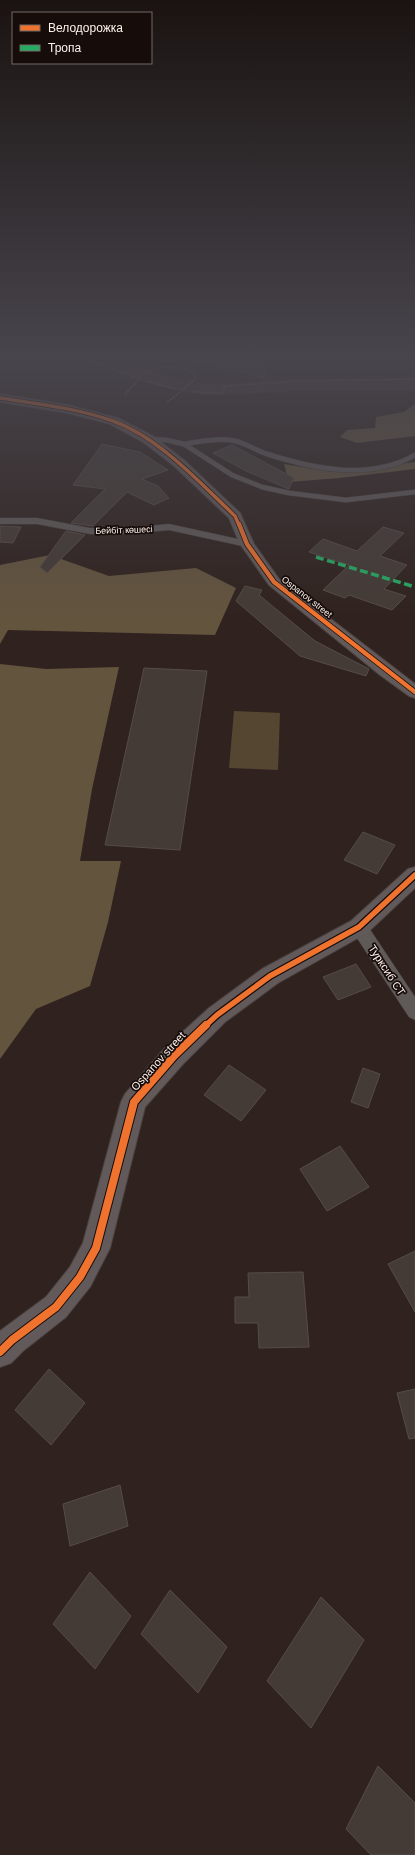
<svg xmlns="http://www.w3.org/2000/svg" width="415" height="1855" font-family="Helvetica,sans-serif">
  <rect width="100%" height="100%" fill="#30231f"/>
  <path fill="#544631" d="M234,711l46,2 -2,57 -49,-2z"/>
  <path fill="#63543e" d="M415,404v32l-58,7 -17,-6 7,-7 28,-2 1,-11 28,-5z
    M415,462v7l-75,9 -51,4 -5,-18 49,8z
    M50,555l59,21 87,-8 40,20 -21,47 -207,-5 -8,14v-79z
    M0,664l46,5 73,-2 -27,122 -12,72h41l-13,61 -18,64 -54,23 -36,50z"/>
  <g fill="none" stroke-linecap="round" stroke-linejoin="round">
    <path fill="#49303a" fill-rule="evenodd" d="M77,354h29l59,22 39,7h30l59,-4 122,-1v12l-122,1 -59,4h-30l-51,-10 -74,-27z"/>
  </g>
  <path fill="#443b36" stroke="#564c47" d="M197,354h61l7,10v14l-69,-17z
    M102,444l38,8 28,18 -26,9 16,7 11,12 -15,7 -27,-13 -34,34 -22,-3 34,-34 -32,-4z
    M232,445l62,33 -5,11 -43,-18 -33,-18z
    M0,526l21,1 -8,16 -13,-1z
    M383,527l21,6 -24,23 27,9 -23,24 22,7 -14,14 -43,-15 -4,3 -22,-8 26,-25 -40,-13 14,-13 34,12z
    M66,531l19,4 -38,38 -7,-6z
    M245,586l17,4 -3,5 56,46 54,28 -3,7 -66,-20 -64,-55z
    M144,668l63,3 -27,179 -75,-5z
    M363,832l32,13 -18,29 -33,-14z
    M356,964l15,23 -33,13 -15,-23z
    M229,1065l37,25 -25,31 -37,-26z
    M363,1068l17,6 -12,34 -17,-6z
    M340,1146l29,41 -42,24 -27,-42z
    M415,1251v61l-27,-48z
    M303,1272l6,75 -50,1 -1,-25h-23v-26h14l-1,-24z
    M49,1369l36,34 -34,42 -36,-35z
    M415,1389v49l-6,1 -12,-46z
    M120,1485l8,41 -58,20 -7,-42z
    M90,1572l41,44 -36,53 -42,-45z
    M170,1590l57,57 -29,46 -57,-59z
    M321,1597l43,43 -53,88 -44,-47z
    M378,1766l37,37v52h-44l-25,-26z"/>
  <g fill="none" stroke-linecap="round" stroke-linejoin="round">
    <g stroke="#4b413e" stroke-width="5.5">
      <path id="lane" d="M148,439l18,1 18,4 48,31 30,12 27,6 57,7 69,-8
        M184,444c15,-2 31,-6 46,-4 13,1 24,10 37,14 47,15 103,27 148,1"/>
    </g>
    <g stroke="#4b413e" stroke-width="1">
      <path id="street" d="M0,518h37l53,10h38l41,-4 78,17 6,3 -6,3 -78,-17 -41,4h-38l-53,-10h-37z
        M359,920l6,2 50,75v23l-6,-3 -56,-85 -2,-5 2,-5z"/>
    </g>
    <g stroke="#4b413e" stroke-width="2">
      <path id="secondary" d="M0,394l68,11 50,13 35,18 31,24 56,53 14,31 25,35 136,105v14l-6,-2 -29,-21 -111,-90 -29,-41 -11,-26 -55,-52 -31,-24 -33,-18 -43,-11 -67,-11z
        M415,867v21l-48,45 -89,50 -53,39 -42,42 -38,43 -35,141 -20,39 -24,30 -43,34 -12,12 -11,4v-36l46,-34 24,-30 13,-24 38,-141 4,-8 40,-46 44,-40 53,-39 89,-48 57,-52z"/>
    </g>
    <path stroke="#696362" stroke-width="1.5" stroke-dasharray="2.5 1" stroke-linecap="butt" d="M72,354l62,23
      M149,370c16,-4 31,-4 46,3v6
      M147,381l29,8
      M193,392l30,1 2,-7 77,-5 113,-2
      M125,395l4,-5
      M167,402l6,-4"/>
    <use href="#lane" stroke="#5f5958" stroke-width="4.5"/>
    <use href="#street" fill="#5f5958" fill-rule="evenodd"/>
    <use href="#secondary" fill="#625a5a" fill-rule="evenodd"/>
    <path stroke="#696362" stroke-width="1.5" stroke-dasharray="2.5 1" stroke-linecap="butt" d="M129,390l12,-14 8,-6
      M173,398l22,-19"/>
    <path stroke="#26ab63" stroke-width="3.5" stroke-dasharray="8 3.5" stroke-linecap="butt" d="M316,557l99,30"/>
    <g stroke="#160c09" stroke-width="5">
      <path id="cycleway-far3" d="M0,398c38,6 77,10 113,23 47,17 87,62 122,95l4,9"/>
    </g>
    <g stroke="#160c09" stroke-width="6">
      <path id="cycleway-far2" d="M239,524l8,20 27,38 141,110"/>
    </g>
    <g stroke="#160c09" stroke-width="8">
      <path id="cycleway-far1" d="M205,1026l12,-11 53,-39 89,-49 56,-52"/>
    </g>
    <g stroke="#160c09" stroke-width="10">
      <path id="cycleway" d="M0,1352l12,-12 44,-33 24,-30 16,-29 38,-146 40,-46 32,-31"/>
    </g>
    <use href="#cycleway-far3" stroke="#ef722f" stroke-width="3.5"/>
    <use href="#cycleway-far2" stroke="#ef722f" stroke-width="4.5"/>
    <use href="#cycleway-far1" stroke="#ef722f" stroke-width="5.5"/>
    <use href="#cycleway" stroke="#ef722f" stroke-width="8"/>
  </g>
  <linearGradient id="sky" x2="0" y2="1"><stop stop-color="#1a1311"/><stop offset="0.58" stop-color="#48454d"/><stop offset="1" stop-color="#48454d" stop-opacity="0"/></linearGradient>
  <rect width="415" height="614" fill="url(#sky)"/>
  <g text-anchor="middle" dominant-baseline="central" stroke-width="3.5" stroke-linejoin="round" paint-order="stroke">
    <g font-size="9" fill="#fef1ed" stroke="#160c09">
      <text transform="translate(124 530) rotate(-2)">Бейбіт көшесі</text>
      <text transform="translate(307 597) rotate(38)">Ospanov street</text>
    </g>
    <g font-size="11" fill="#fef1ed" stroke="#160c09">
      <text transform="translate(387 970) rotate(57)">Турксиб СТ</text>
      <text transform="translate(158 1061) rotate(-48)">Ospanov street</text>
    </g>
  </g>
  <rect x="12" y="12" width="140" height="52" fill="#160c09" stroke="#736864"/>
  <rect x="20" y="25" width="20" height="6" fill="#ef722f" stroke="#736864"/>
  <text x="48" y="32" font-size="12" fill="#fef1ed">Велодорожка</text>
  <rect x="20" y="45" width="20" height="6" fill="#26ab63" stroke="#736864"/>
  <text x="48" y="52" font-size="12" fill="#fef1ed">Тропа</text>
</svg>
